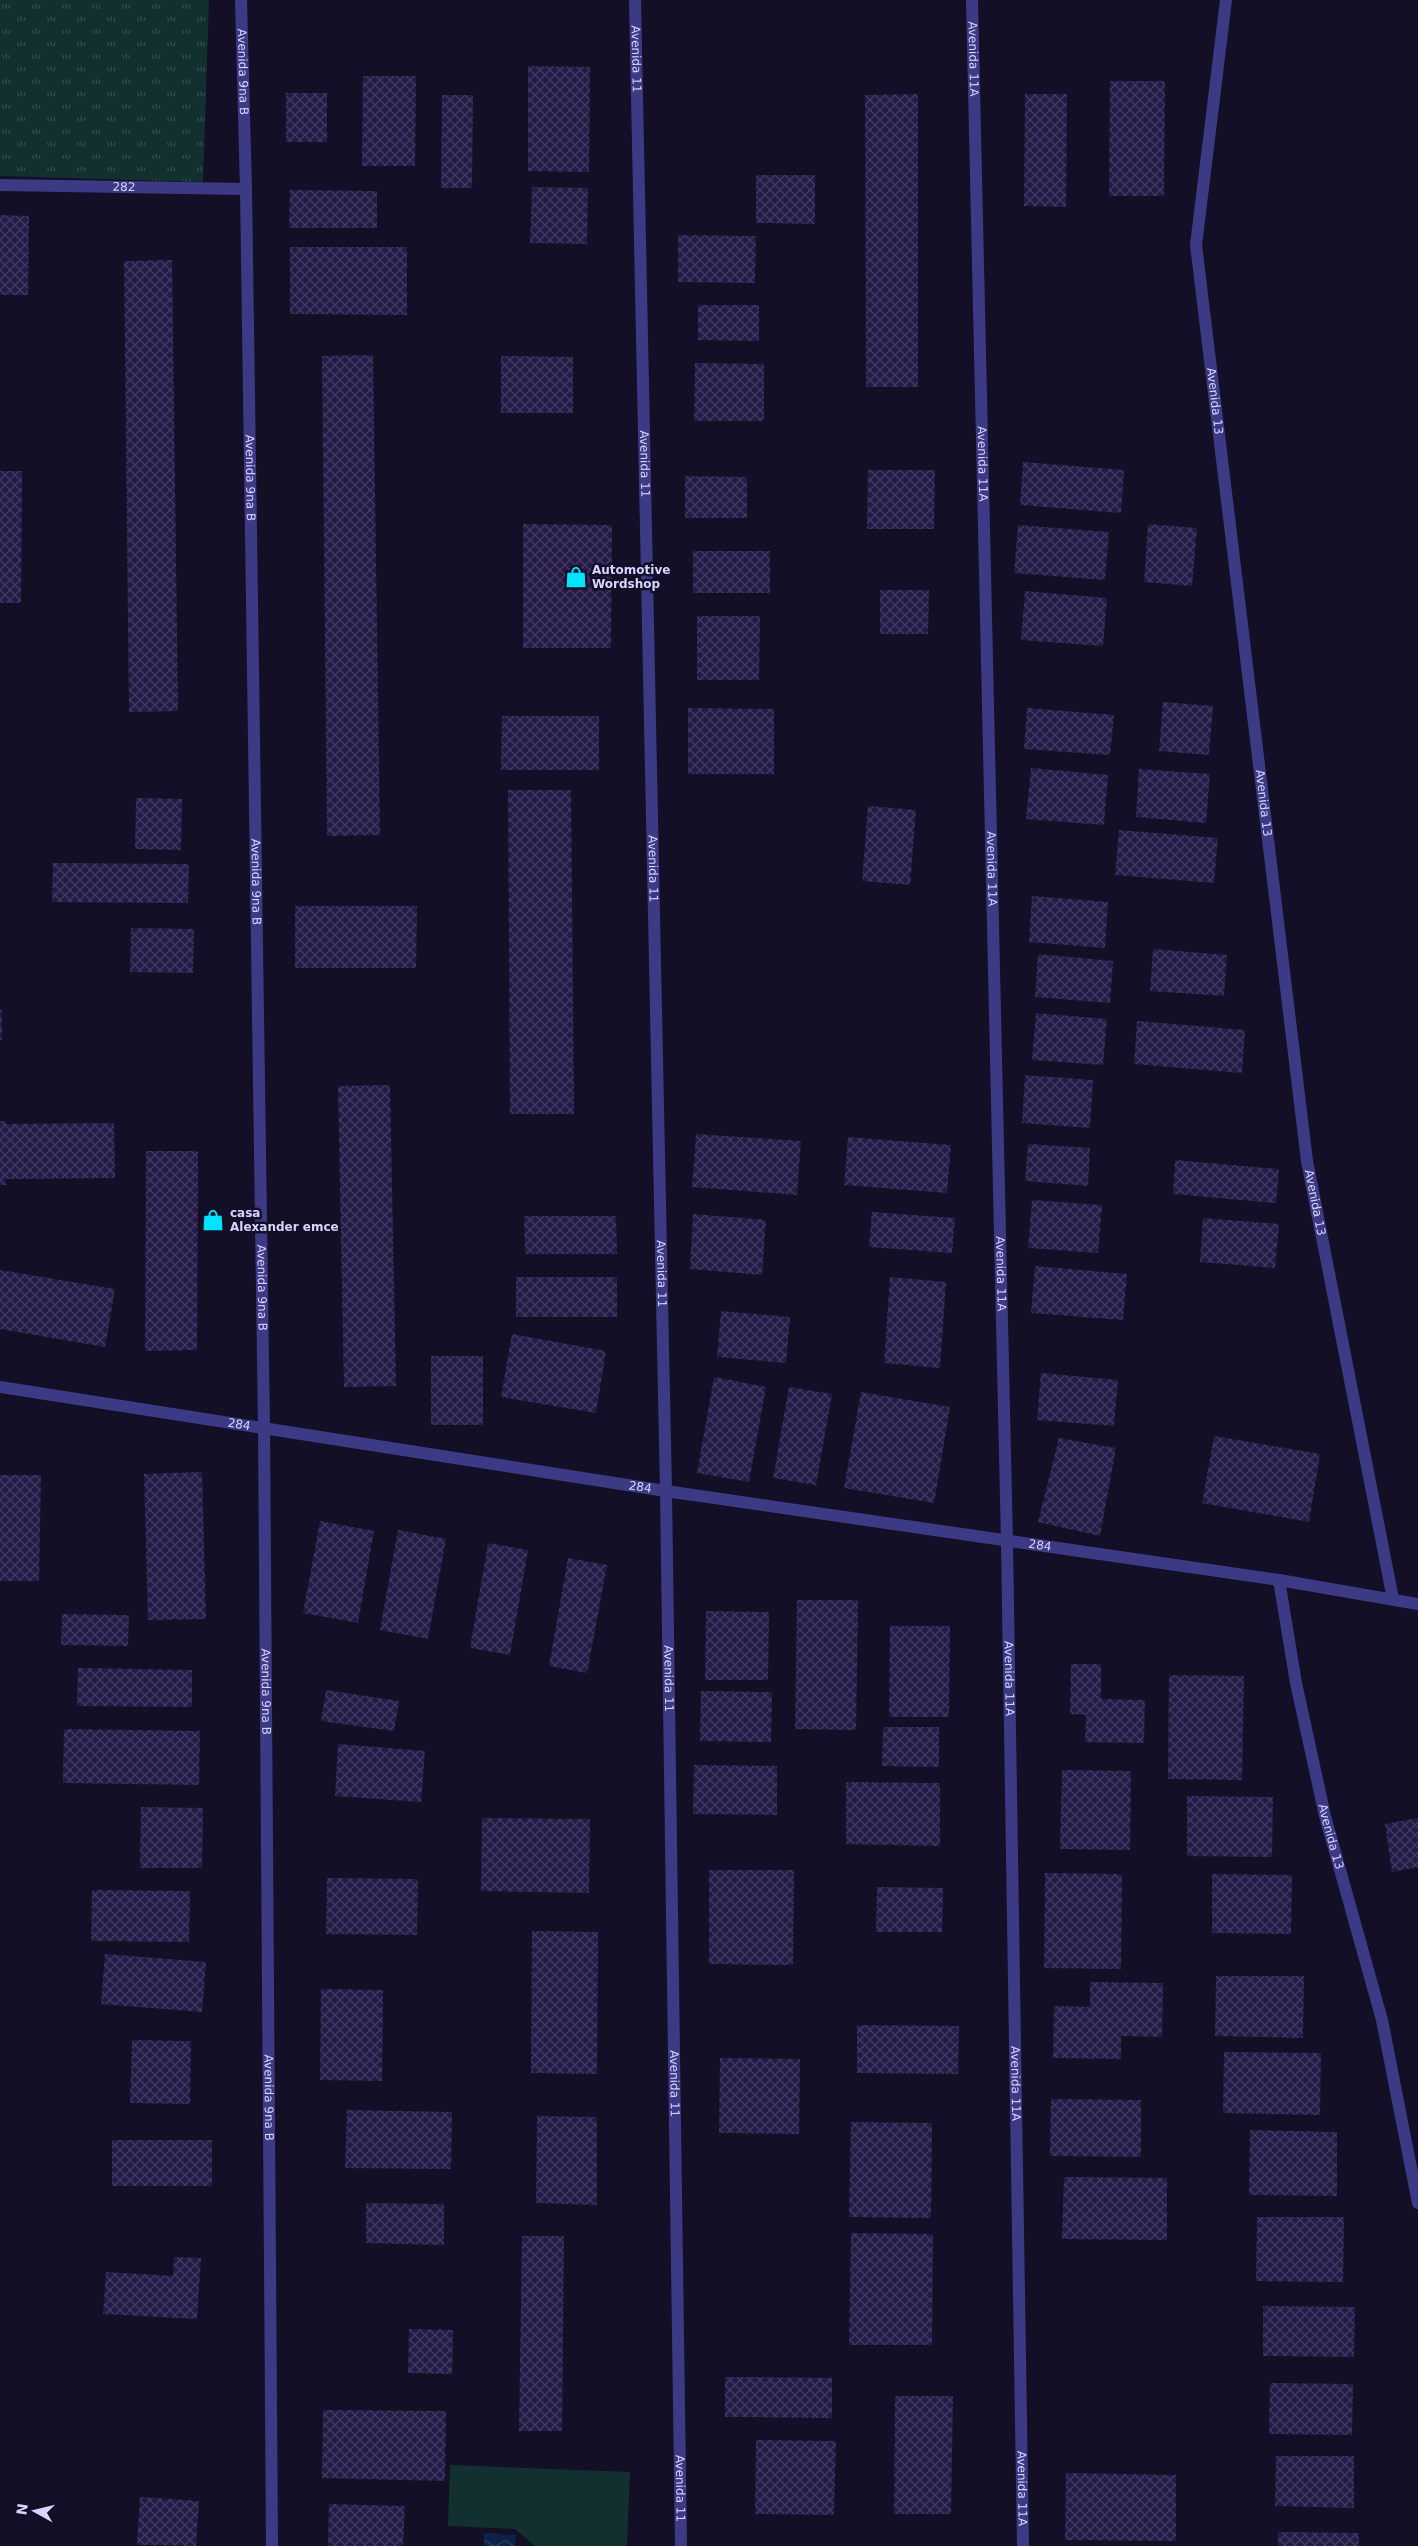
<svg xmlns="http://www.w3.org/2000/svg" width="1418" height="2546" font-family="'DejaVu Sans',sans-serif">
  <defs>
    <pattern id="park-tufts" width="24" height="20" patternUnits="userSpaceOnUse" patternTransform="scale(1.25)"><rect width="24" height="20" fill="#12302f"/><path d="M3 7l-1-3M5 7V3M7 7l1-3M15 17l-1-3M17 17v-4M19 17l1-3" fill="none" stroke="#344d4e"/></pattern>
    <pattern id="water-waves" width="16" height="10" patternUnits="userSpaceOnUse" patternTransform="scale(1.25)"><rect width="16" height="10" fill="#0c2248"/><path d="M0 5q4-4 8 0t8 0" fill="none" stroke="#2f4163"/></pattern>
    <pattern id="building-cross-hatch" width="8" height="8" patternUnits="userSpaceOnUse" patternTransform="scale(1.25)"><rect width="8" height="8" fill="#241b47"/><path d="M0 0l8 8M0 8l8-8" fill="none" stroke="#433b63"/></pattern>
  </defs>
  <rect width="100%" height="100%" fill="#130f26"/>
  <path fill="#12302f" d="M450,2465l180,7 -3,74h-92l-20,-17 -67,-3z"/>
  <path fill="url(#park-tufts)" d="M0,0h209l-6,182 -203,-6z"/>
  <path fill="url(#water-waves)" d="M484,2533l32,2 -1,11h-31z"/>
  <path fill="url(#building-cross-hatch)" d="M528,66l62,1 -1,105 -61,-1z
    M363,76h53l-1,90h-53z
    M1110,81h55l-1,115h-55z
    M286,93h41v49h-41z
    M918,94v293h-52l-1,-292z
    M1025,94h42l-1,113 -42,-1z
    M442,95h31l-1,93h-31z
    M756,175h59v49l-59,-1z
    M532,187l56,1 -1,56 -57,-1z
    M290,190l87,1v37h-88z
    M0,215l29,1 -1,79h-28z
    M678,235l78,1 -1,47 -77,-1z
    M290,247h117v68l-117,-1z
    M172,260l6,451 -49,1 -5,-451z
    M698,305h61v36l-61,-1z
    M373,355l7,480 -53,1 -5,-480z
    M501,356l72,1v56h-72z
    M695,363l69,1v57h-70z
    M1023,462l101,8 -3,43 -101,-8z
    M868,470h67l-1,59h-67z
    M0,471h22l-1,132h-21z
    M685,476l62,1v41h-62z
    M523,524l89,1 -1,123h-88z
    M1148,524l49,4 -5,58 -48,-4z
    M1018,525l91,7 -4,48 -91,-7z
    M693,551h77v42h-77z
    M880,590h49l-1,44h-48z
    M1025,591l82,7 -4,48 -82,-6z
    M697,616h63l-1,64h-62z
    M1163,702l50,4 -4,49 -50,-4z
    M688,708l86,1v65h-86z
    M1027,708l87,7 -4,40 -86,-6z
    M502,716h97v54h-98z
    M1031,768l77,7 -4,50 -78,-6z
    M1139,769l71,5 -4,49 -70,-6z
    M508,790h63l3,324h-64z
    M136,798l46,1 -1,51 -46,-1z
    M868,806l48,4 -6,75 -48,-4z
    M1119,830l99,8 -4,45 -99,-8z
    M53,863l136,1 -1,39 -136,-1z
    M1032,896l76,6 -3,46 -76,-6z
    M295,906h122l-1,62h-121z
    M131,928l63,1 -1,44 -63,-1z
    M1153,949l74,6 -3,41 -74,-5z
    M1038,954l75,7 -3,42 -75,-6z
    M0,1010h2v30h-2z
    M1036,1013l71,6 -4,46 -71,-5z
    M1137,1021l108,9 -3,43 -108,-9z
    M1025,1075l68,5 -3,48 -68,-5z
    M390,1085l6,301 -52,1 -6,-301z
    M0,1121h6v3l108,-1 1,55 -109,1v6h-6z
    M696,1134l105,7 -4,54 -105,-8z
    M848,1137l103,8 -4,48 -103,-8z
    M1028,1144l62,4 -2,38 -63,-5z
    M146,1151h52l-1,199 -52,1z
    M1175,1160l104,9 -3,34 -103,-9z
    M1032,1200l70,5 -4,48 -70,-5z
    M872,1212l83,6 -3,35 -83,-6z
    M693,1214l73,6 -4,55 -72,-6z
    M524,1216h92l1,38h-92z
    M1203,1218l76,6 -4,44 -75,-6z
    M1035,1266l92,8 -4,46 -92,-7z
    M0,1270l115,19 -10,58 -105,-18z
    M516,1277h101v40h-101z
    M890,1277l56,5 -6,86 -56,-5z
    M721,1311l69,6 -4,46 -69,-6z
    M512,1334l94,17 -10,62 -95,-16z
    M431,1356h52v69h-52z
    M1041,1373l77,7 -4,46 -77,-6z
    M714,1377l52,10 -17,95 -52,-9z
    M789,1387l43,7 -16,91 -43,-7z
    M861,1392l89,15 -16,96 -90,-15z
    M1214,1436l106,18 -11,68 -107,-19z
    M1059,1438l57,10 -16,88 -62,-14z
    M202,1472l4,147 -58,1 -4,-146z
    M0,1475h41l-2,106h-39z
    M320,1521l54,10 -16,92 -55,-10z
    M398,1530l48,9 -18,100 -48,-9z
    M488,1543l40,7 -18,105 -40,-7z
    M568,1558l39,7 -20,108 -38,-7z
    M797,1600h61l-2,130 -61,-1z
    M706,1611l63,1 -1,68h-63z
    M62,1614l67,1 -1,31 -67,-1z
    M890,1626h60l-1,91h-60z
    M1071,1664h30v35l44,1 -1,43 -59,-1 1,-27 -16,-1z
    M78,1668l114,2v37l-115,-1z
    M1169,1675l75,1 -2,104 -74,-1z
    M326,1690l73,11 -5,30 -73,-10z
    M701,1691l71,1 -1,50 -71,-1z
    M883,1727h56v40l-57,-1z
    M64,1729l136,2 -1,54 -136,-2z
    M338,1744l87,7 -4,51 -86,-6z
    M694,1765l83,1v49l-84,-1z
    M1062,1770l69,1 -1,79 -70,-1z
    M846,1782l94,1v63l-94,-2z
    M1187,1796l86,1 -1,60 -85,-1z
    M141,1807l62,1 -1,60h-62z
    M482,1818l108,1 -1,74 -108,-2z
    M1418,1818v49l-26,5 -7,-48z
    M709,1870h85l-1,95 -84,-1z
    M1045,1873l77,1 -1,95 -77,-1z
    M1212,1874l80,1 -1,59 -79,-1z
    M327,1878l91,1 -1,56 -91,-1z
    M877,1887l66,1 -1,44h-66z
    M92,1890l98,1 -1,51 -98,-1z
    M532,1931l66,1 -1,142 -66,-1z
    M105,1954l101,8 -4,50 -101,-8z
    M1216,1976h88l-1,62 -88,-2z
    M1090,1982l73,1 -1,54 -41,-1v23l-68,-1 1,-52 36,1z
    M321,1989l62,1 -1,91 -62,-1z
    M857,2025l102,1 -1,48 -101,-1z
    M132,2040l59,1 -1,63 -60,-1z
    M1224,2052l97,1 -1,62 -97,-2z
    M720,2058l80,1 -1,75 -80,-1z
    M1051,2099l90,1v57l-91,-1z
    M347,2110l105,2 -1,57 -106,-1z
    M537,2116l60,1v88l-61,-2z
    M851,2122l81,1 -1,95 -82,-1z
    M1250,2130l87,2v64l-88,-1z
    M112,2140h100v46h-100z
    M1064,2177l103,1v62l-105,-1z
    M366,2203l78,1v41l-78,-2z
    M1257,2217h87l-1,65 -87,-1z
    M851,2233l82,1 -1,111h-83z
    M522,2236h42l-2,195h-43z
    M174,2257l27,1 -4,61 -94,-5 3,-42 67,4z
    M1263,2306l92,1 -1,50 -91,-1z
    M409,2329l44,1 -1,44 -44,-1z
    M725,2377l107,1v40l-107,-1z
    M1270,2383l83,1 -1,51 -83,-1z
    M895,2396h58l-2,118h-57z
    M323,2410l123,1 -1,70 -123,-3z
    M756,2440l80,1 -2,74 -79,-1z
    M1276,2456h78v52l-79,-2z
    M1066,2473l110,2v66l-111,-1z
    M140,2497l59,4 -3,45 -59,-1z
    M329,2504l76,2 -2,40h-75z
    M1278,2532l81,1v13h-81z"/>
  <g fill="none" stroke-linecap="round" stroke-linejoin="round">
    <g stroke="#3d3a85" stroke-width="12">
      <path id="s1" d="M241,0l5,189 18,1238 8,1119"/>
      <path id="s2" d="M635,0l31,1491 15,1055"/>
      <path id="s3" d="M972,0l35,1542 16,1004"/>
      <path id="s4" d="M1226,0l-30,245 111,916 86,438"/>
      <path id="s5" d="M0,185l246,4"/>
      <path id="s6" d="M0,1387l666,104 613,89 139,24"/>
      <path id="s7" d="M1279,1580l17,103 29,133 57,204 36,183"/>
    </g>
  </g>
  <defs>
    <g id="shop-bare" transform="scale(1.725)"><path d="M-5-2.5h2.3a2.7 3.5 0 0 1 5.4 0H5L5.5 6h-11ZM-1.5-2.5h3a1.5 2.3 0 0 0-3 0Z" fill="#00e5ff" stroke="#130f26" stroke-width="2.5" paint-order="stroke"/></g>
  </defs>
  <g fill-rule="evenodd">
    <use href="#shop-bare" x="576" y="577"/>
    <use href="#shop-bare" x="213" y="1220"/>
  </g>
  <g text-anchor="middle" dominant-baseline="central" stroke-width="5" stroke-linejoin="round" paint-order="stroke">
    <g font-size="12" fill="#d9d4ff" stroke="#130f26">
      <text stroke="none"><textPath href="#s2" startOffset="59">Avenida 11</textPath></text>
      <text stroke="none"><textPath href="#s3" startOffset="59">Avenida 11A</textPath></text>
      <text stroke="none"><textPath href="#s1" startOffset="72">Avenida 9na B</textPath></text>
      <text stroke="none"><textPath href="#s5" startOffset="124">282</textPath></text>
      <text stroke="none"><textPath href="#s4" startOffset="404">Avenida 13</textPath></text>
      <text stroke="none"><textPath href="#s2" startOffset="464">Avenida 11</textPath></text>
      <text stroke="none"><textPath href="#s3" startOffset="464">Avenida 11A</textPath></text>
      <text stroke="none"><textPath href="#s1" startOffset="478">Avenida 9na B</textPath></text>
      <text stroke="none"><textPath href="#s4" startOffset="809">Avenida 13</textPath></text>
      <text stroke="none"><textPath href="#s2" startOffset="869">Avenida 11</textPath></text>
      <text stroke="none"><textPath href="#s3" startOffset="869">Avenida 11A</textPath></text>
      <text stroke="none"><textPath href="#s1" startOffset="882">Avenida 9na B</textPath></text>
      <text stroke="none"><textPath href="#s4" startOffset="1212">Avenida 13</textPath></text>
      <text stroke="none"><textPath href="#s2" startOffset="1274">Avenida 11</textPath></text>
      <text stroke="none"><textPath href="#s3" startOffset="1274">Avenida 11A</textPath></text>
      <text stroke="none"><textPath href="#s1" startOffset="1288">Avenida 9na B</textPath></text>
      <text stroke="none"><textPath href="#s6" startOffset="242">284</textPath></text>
      <text stroke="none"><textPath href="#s6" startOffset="648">284</textPath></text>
      <text stroke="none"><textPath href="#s6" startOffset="1052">284</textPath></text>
      <text stroke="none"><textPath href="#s2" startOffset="1679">Avenida 11</textPath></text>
      <text stroke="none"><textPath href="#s3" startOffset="1679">Avenida 11A</textPath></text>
      <text stroke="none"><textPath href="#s1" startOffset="1692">Avenida 9na B</textPath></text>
      <text stroke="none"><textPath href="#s7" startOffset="262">Avenida 13</textPath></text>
      <text stroke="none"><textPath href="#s2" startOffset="2084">Avenida 11</textPath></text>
      <text stroke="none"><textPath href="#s3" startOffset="2084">Avenida 11A</textPath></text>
      <text stroke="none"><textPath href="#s1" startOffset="2098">Avenida 9na B</textPath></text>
      <text stroke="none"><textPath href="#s2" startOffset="2489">Avenida 11</textPath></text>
      <text stroke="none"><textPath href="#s3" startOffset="2489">Avenida 11A</textPath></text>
    </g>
    <g font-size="12" font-weight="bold" fill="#d9d4ff" stroke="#130f26" text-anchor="start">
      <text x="592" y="570">Automotive<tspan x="592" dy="14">Wordshop</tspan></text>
      <text x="230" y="1213">casa<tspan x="230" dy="14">Alexander emce</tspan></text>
    </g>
  </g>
  <g transform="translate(35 2511) rotate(278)" stroke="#130f26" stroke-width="4" paint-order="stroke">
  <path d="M0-4L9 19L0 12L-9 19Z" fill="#d9d4ff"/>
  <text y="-8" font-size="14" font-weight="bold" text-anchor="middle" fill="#d9d4ff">N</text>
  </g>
</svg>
